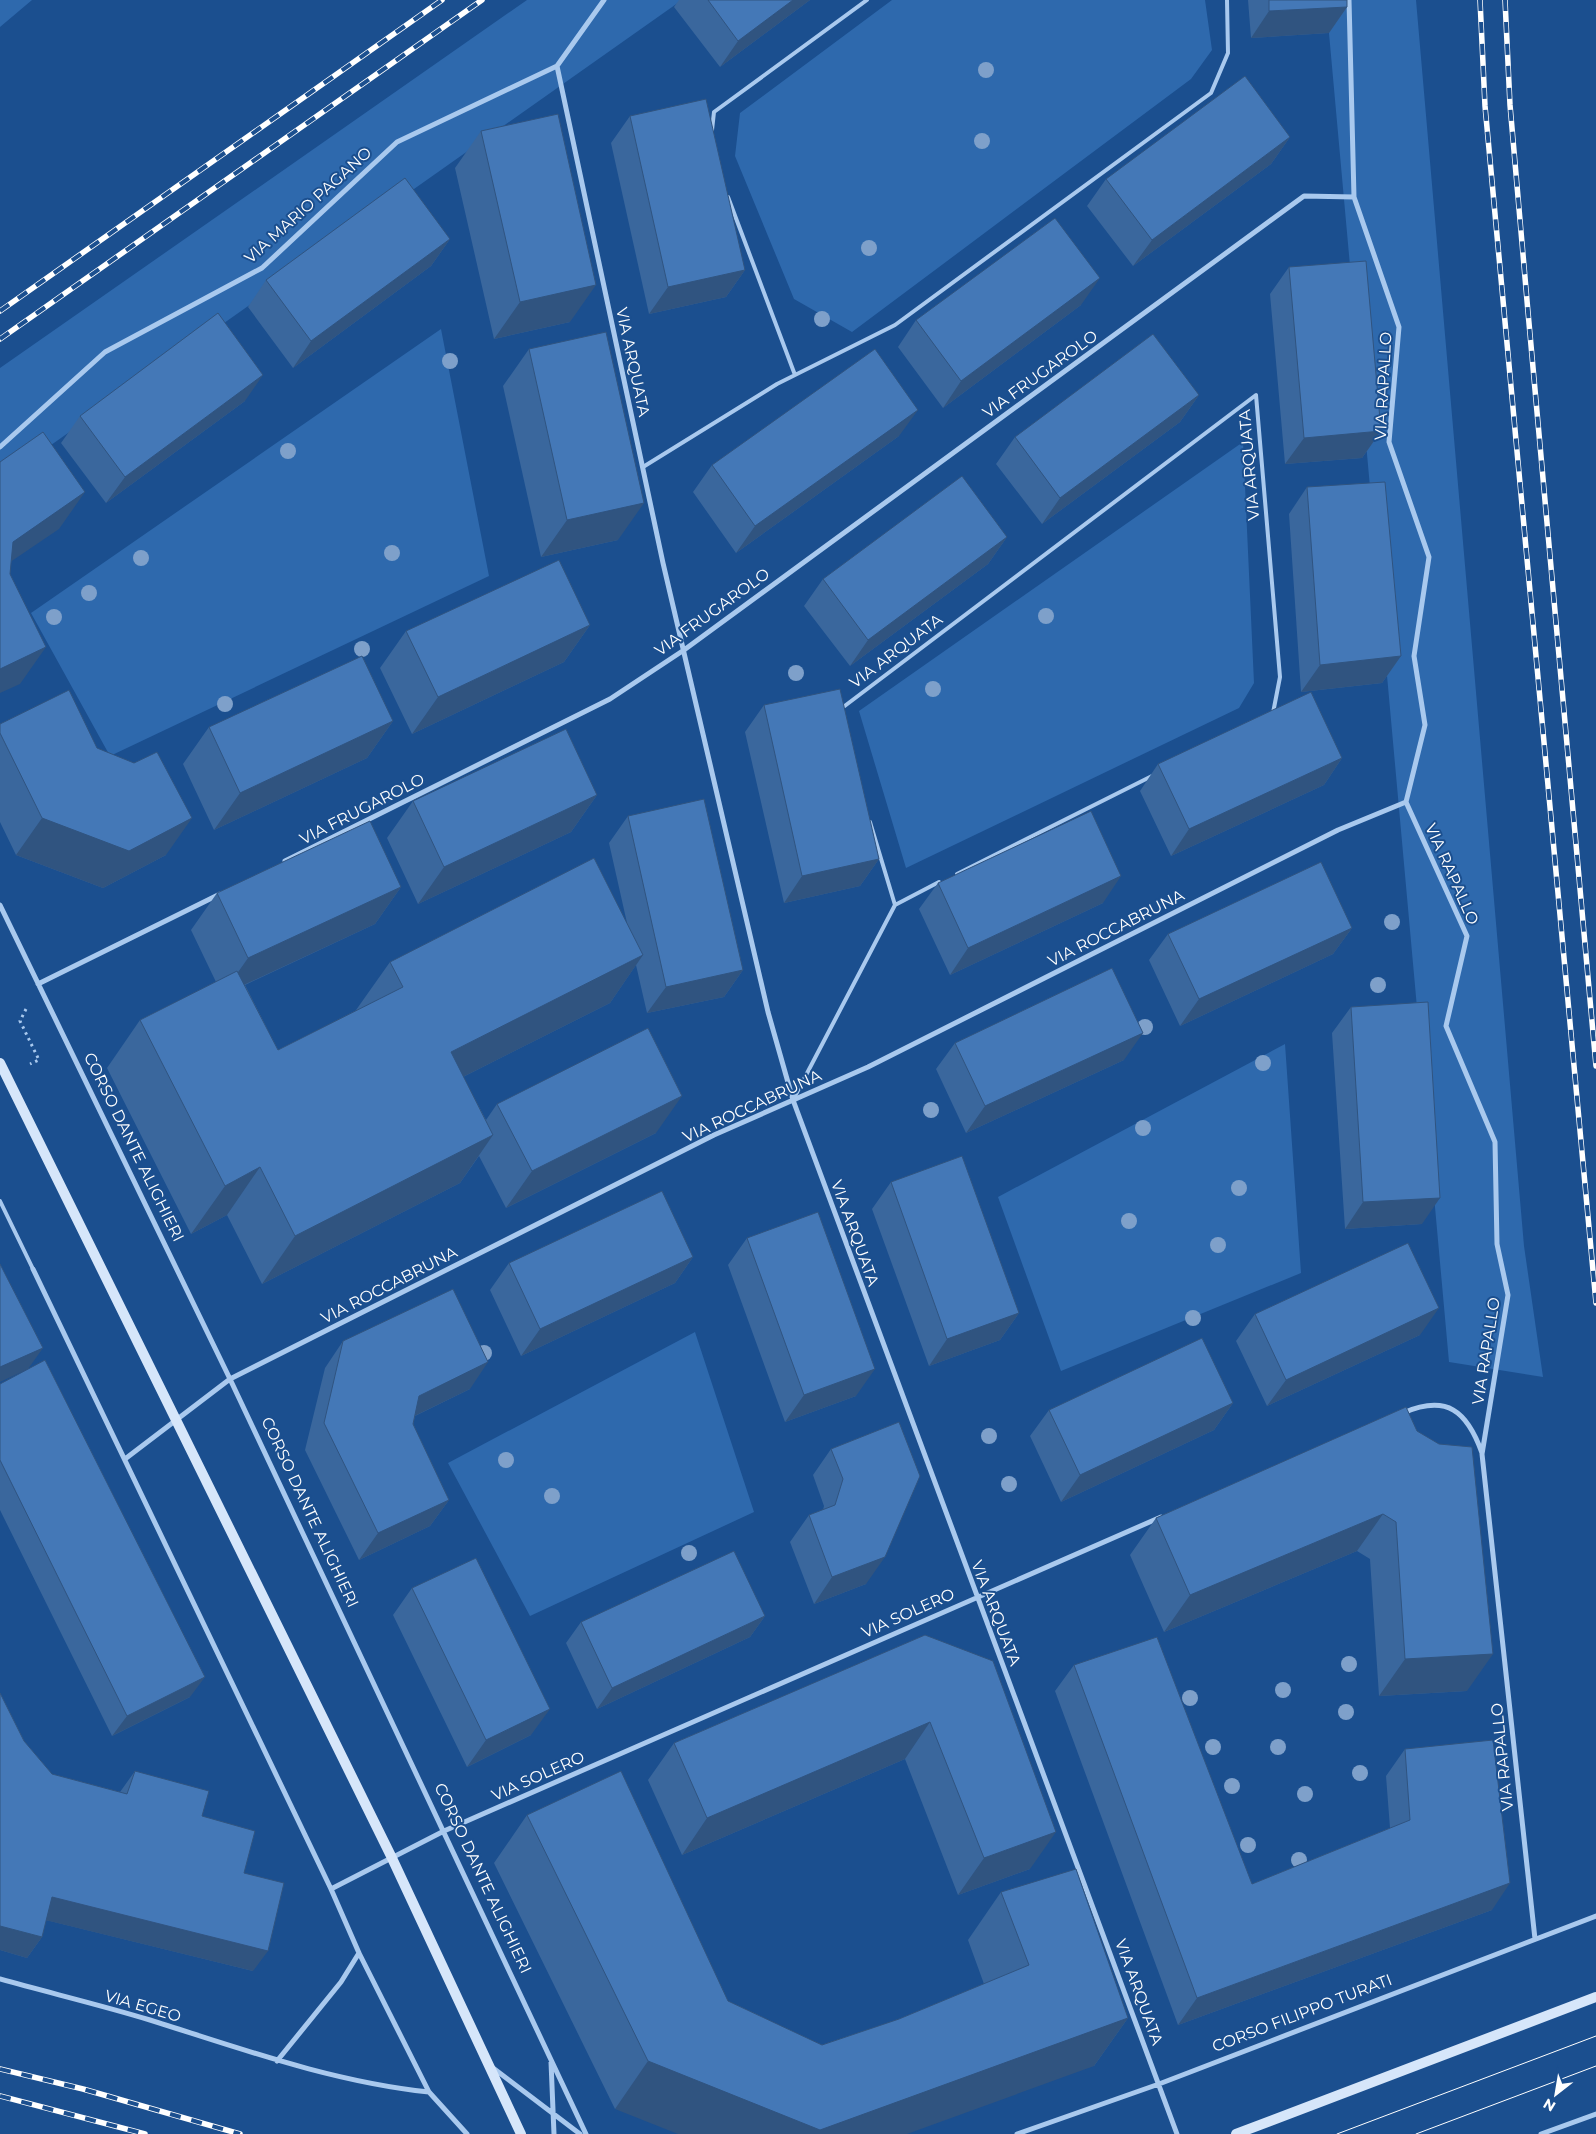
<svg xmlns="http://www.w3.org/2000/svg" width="1596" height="2134" font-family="Montserrat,sans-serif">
  <rect width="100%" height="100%" fill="#1b4f8f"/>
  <path fill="#2e69ad" d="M0,0h32l-32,27z
    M527,0h155l-682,481v-113z
    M892,0h313l7,50 -21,29 -339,253 -58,-33 -59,-143 5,-43z
    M1326,0h90l108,1246 19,131 -94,-15z
    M441,329l48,247 -379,180 -79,-143z
    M1243,442l11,241 -15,25 -333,160 -47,-157z
    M1285,1044l16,229 -240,98 -63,-174z
    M695,1332l59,180 -224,104 -82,-153z"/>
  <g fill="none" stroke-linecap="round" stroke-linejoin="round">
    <path stroke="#a9c9ee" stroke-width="3" stroke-dasharray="2.5 4" stroke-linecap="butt" d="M26,1009l-6,12 19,39 -9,4"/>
    <path stroke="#a9c9ee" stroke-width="4" d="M712,130l2,-18 153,-112
      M728,197l67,178
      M643,467l134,-83 118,-59 316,-232 17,-40 -1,-53
      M842,708l414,-313 24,282 -7,36
      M870,822l25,83
      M957,874l197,-99
      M793,1100l102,-195 44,-23
      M0,1201l33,68"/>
    <path stroke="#a9c9ee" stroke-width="5" d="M1349,0l5,197 45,130 -10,115 40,115 -15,99 11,69 -19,77 61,134 -21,90 49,116 2,102 11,51 -26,159 53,485
      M557,66l106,497 105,449 25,88 384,1034
      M0,447l105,-95 157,-84 135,-126 160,-76 47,-66
      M285,861l325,-162 74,-49 620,-454 50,1
      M0,905l230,474 356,755
      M38,984l182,-90
      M33,1269l298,620 28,64 70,139 38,42
      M1403,1413c44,-19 64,-2 79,40
      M125,1459l105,-80 484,-244 154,-68 470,-237 68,-28
      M331,1889l113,-58 717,-314
      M0,1979c50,14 101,26 150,41 92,29 183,62 279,72
      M277,2061l64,-79 18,-29
      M551,2062l3,72
      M493,2068l87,66
      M1017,2134l142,-50 437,-168
      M1541,2134l55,-20"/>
    <path stroke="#d6e6fa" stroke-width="10" d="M0,1063l391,793 130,278
      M1236,2134l360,-137"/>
    <path stroke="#fff" stroke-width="1" d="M1337,2134l259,-98
      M1416,2134l180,-68"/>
    <g stroke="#fff" stroke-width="5.5">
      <path id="rail" d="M1480,0l5,106 111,1197
        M1505,0l5,105 18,207 68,754
        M0,311l442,-311
        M0,339l482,-339
        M0,2069l83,20 157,45
        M0,2096l145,38"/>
    </g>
    <use href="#rail" stroke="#1b4f8f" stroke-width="4" stroke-dasharray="11" stroke-linecap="butt"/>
  </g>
  <g fill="#7ea0ca">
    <circle cx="986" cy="70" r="8"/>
    <circle cx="982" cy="141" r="8"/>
    <circle cx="869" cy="248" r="8"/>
    <circle cx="822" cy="319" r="8"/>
    <circle cx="450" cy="361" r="8"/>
    <circle cx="288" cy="451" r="8"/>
    <circle cx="392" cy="553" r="8"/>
    <circle cx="141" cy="558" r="8"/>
    <circle cx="89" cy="593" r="8"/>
    <circle cx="1046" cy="616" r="8"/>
    <circle cx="54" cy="617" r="8"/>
    <circle cx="362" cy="649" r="8"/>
    <circle cx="796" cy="673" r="8"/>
    <circle cx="933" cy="689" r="8"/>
    <circle cx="225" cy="704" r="8"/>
    <circle cx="1392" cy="922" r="8"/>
    <circle cx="1378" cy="985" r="8"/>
    <circle cx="1145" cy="1027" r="8"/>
    <circle cx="1263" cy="1063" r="8"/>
    <circle cx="931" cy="1110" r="8"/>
    <circle cx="1143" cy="1128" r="8"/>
    <circle cx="1239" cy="1188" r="8"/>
    <circle cx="1129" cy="1221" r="8"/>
    <circle cx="1218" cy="1245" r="8"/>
    <circle cx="1193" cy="1318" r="8"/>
    <circle cx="484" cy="1353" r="8"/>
    <circle cx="989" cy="1436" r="8"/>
    <circle cx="506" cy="1460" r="8"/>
    <circle cx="1009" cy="1484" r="8"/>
    <circle cx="552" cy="1496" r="8"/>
    <circle cx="689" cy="1553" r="8"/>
    <circle cx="1349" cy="1664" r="8"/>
    <circle cx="1283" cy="1690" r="8"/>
    <circle cx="1190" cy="1698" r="8"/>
    <circle cx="1346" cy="1712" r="8"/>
    <circle cx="1213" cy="1747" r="8"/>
    <circle cx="1278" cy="1747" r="8"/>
    <circle cx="1360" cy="1773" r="8"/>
    <circle cx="1232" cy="1786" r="8"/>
    <circle cx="1305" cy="1794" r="8"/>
    <circle cx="1248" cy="1845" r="8"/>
    <circle cx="1299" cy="1860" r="8"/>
  </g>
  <path fill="#3a679d" d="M679,0h131l-90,67 -46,-60z
    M1248,0h99v7l-18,26 -78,5z
    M630,116l115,154 -19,27 -77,17 -38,-171z
    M481,131l89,191 -76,17 -39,-171z
    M1290,137l-19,27 -138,102 -46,-60 19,-27z
    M450,239l-19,27 -138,102 -45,-61 18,-27z
    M1289,267l92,164 -19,27 -77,6 -15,-170z
    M1081,305l-138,103 -45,-61 18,-27z
    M529,349l89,191 -77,17 -38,-171z
    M1199,395l-19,27 -138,102 -46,-60 19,-27z
    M245,401l-139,102 -45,-60 19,-27z
    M899,436l-163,117 -43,-61 19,-27z
    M1307,487l94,169 -19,27 -81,9 -12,-178z
    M1007,537l-19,27 -138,102 -46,-60 19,-27z
    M590,625l-26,37 -152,72 -32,-66 26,-37z
    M764,705l115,154 -19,27 -76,17 -39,-171z
    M393,721l-26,37 -153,72 -31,-66 26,-37z
    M0,724l97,24 69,107 -63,33 -87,-33 -16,-33z
    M1342,758l-18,27 -153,71 -31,-65 18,-27z
    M597,795l-26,37 -153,72 -31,-66 26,-37z
    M628,816l115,154 -19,27 -77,16 -11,-48 -26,38 -147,74 23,43 11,-16 159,29 -150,75 -27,-52 -19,27 -198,101 -35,-69 -36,19 -84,-166 33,-48 76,-38 -25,-52 26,-37 184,-6 -26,37 -130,61 33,65 79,-40h-1l34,-48 237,-39 -18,-80z
    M938,883l165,20 -153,72 -31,-66z
    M1352,928l-19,26 -153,72 -31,-66 19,-26z
    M1351,1007l71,217 -77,5 -13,-196z
    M955,1043l169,17 -158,73 -30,-64z
    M891,1182l128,131 -19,27 -71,26 -57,-157z
    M747,1238l109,158 -71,26 -57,-157z
    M693,1257l-18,26 -154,73 -31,-66 19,-27z
    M1255,1314l165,21 -153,71 -31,-65z
    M343,1341l127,48 -55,27 -2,8 36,76 -19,26 -71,34 -54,-110 20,-82z
    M0,1384l190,313 -78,39 -112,-226z
    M1233,1403l-19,27 -153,72 -31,-66 19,-26z
    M1406,1407l61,284 -88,5 -9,-137 -13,-8 -193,81 -34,-77 26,-37z
    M899,1422l-33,162 -52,20 -24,-62 19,-27 14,-5 1,-4 -11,-31 18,-26z
    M412,1588l119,147 -64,32 -74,-152z
    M765,1616l-15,21 -153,72 -31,-66 15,-21z
    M925,1635l105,234 -72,26 -53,-136 -223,96 -34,-75 26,-37z
    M1074,1665l178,219 138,-56 -4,-52 19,-27 87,161 -314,115 -123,-334z
    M0,1693l24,48 28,33 68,18 15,-21 67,45 42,57 9,98 -207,-51 -4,17 -15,21 -27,-8z
    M527,1815l201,186 94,44 77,-26 85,-35 -16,-44 33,-48 127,126 -34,48 -479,43 -121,-246z"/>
  <path fill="#305480" d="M793,0h17l-90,67 18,-26z
    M1347,7l-18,26 -78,5 18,-27z
    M1290,137l-19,27 -138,102 19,-26z
    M450,239l-19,27 -138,102 18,-27z
    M745,270l-19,27 -77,17 19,-27z
    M1100,278l-19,27 -138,103 18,-27z
    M596,285l-26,37 -76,17 26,-37z
    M263,375l-18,26 -139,102 19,-26z
    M1199,395l-19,27 -138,102 18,-26z
    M918,410l-19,26 -163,117 19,-27z
    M1381,431l-19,27 -77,6 19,-26z
    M85,492l-26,37 -59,40 13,-27z
    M644,503l-26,37 -77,17 26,-37z
    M1007,537l-19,27 -138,102 18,-26z
    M590,625l-26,37 -152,72 26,-37z
    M46,647l-26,37 -20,9v-24z
    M1401,656l-19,27 -81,9 19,-27z
    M393,721l-26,37 -153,72 26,-37z
    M1342,758l-18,27 -153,71 18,-27z
    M597,795l-26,37 -153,72 26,-37z
    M42,818h150l-26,37 -63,33 -87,-33z
    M879,859l-19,27 -76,17 18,-27z
    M1121,876l-18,27 -153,72 18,-27z
    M401,887l-26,37 -153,71 26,-37z
    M1352,928l-19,26 -153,72 19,-27z
    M643,955l-33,48 -193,97 34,-48z
    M743,970l-19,27 -77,16 19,-26z
    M1143,1033l-19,27 -158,73 19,-27z
    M682,1096l-26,37 -150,75 26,-37z
    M493,1135l-33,48 -198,101 33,-48z
    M260,1167l-33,48 -36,19 34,-48z
    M1440,1198l-18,26 -77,5 18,-27z
    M693,1257l-18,26 -154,73 19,-27z
    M1439,1308l-19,27 -153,71 19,-26z
    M1019,1313l-19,27 -71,26 18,-27z
    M43,1348l-15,21 -28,13v-15z
    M488,1362l-18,27 -70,34 19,-27z
    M875,1369l-19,27 -71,26 19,-27z
    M1233,1403l-19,27 -153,72 19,-27z
    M449,1500l-19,26 -71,34 19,-27z
    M1383,1514l-26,37 -193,81 26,-37z
    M885,1557l-19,27 -52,20 18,-27z
    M765,1616l-15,21 -153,72 15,-21z
    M1493,1654l-26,37 -88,5 26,-37z
    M205,1677l-15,20 -78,39 15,-20z
    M550,1709l-19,26 -64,32 19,-27z
    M930,1722l-25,37 -223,96 25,-37z
    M1056,1832l-26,37 -72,26 26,-37z
    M1510,1883l-18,27 -314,115 19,-27z
    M52,1897l216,54 -15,20 -216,-53z
    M0,1926l42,11 -15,21 -27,-8z
    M1128,2018l-34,48 -187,68h-229l-63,-25 33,-48z"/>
  <path fill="#4478b7" stroke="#305480" d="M708,0h85l-55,41z
    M1269,0h78v7l-78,4z
    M1245,76l45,61 -138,103 -46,-61z
    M706,99l39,171 -77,17 -38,-171z
    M558,114l38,171 -76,17 -39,-171z
    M405,178l45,61 -139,102 -45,-61z
    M1055,218l45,60 -139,103 -45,-61z
    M1366,261l15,170 -77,7 -15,-171z
    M218,313l45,62 -138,102 -45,-61z
    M606,332l38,171 -77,17 -38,-171z
    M1153,334l46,61 -139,103 -45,-61z
    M875,349l43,61 -163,116 -43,-61z
    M43,432l42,60 -72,50 -3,32 36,73 -46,22v-207z
    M962,476l45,61 -139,103 -45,-61z
    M1385,482l16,174 -81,9 -13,-178z
    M559,560l31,65 -152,72 -32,-66z
    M362,656l31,65 -153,72 -31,-66z
    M840,689l39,170 -77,17 -38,-171z
    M69,690l28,58 37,15 23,-11 35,66 -63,33 -87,-33 -42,-85v-9z
    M1311,692l31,66 -153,71 -31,-65z
    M566,729l31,66 -153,72 -31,-66z
    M704,799l39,171 -77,17 -38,-171z
    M1091,811l30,65 -153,72 -30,-65z
    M370,821l31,66 -153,71 -31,-65z
    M594,858l49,97 -192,97 42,83 -198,101 -35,-69 -35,19 -85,-166 97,-49 41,79 125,-63 -13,-25z
    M1321,862l31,66 -153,71 -31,-65z
    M1112,968l31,65 -158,73 -30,-63z
    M1428,1002l12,196 -77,4 -12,-195z
    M648,1028l34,68 -150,75 -35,-67z
    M962,1156l57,157 -72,26 -56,-157z
    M662,1191l31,66 -153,72 -31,-66z
    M818,1212l57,157 -71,26 -57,-157z
    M1408,1243l31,65 -153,72 -31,-66z
    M0,1264l43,84 -43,19z
    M453,1289l35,73 -69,34 -6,28 36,76 -71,33 -54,-110 19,-82z
    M1202,1338l31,65 -153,72 -31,-65z
    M45,1360l160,317 -78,39 -127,-256v-76z
    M1406,1407l11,24 22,13 33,3 21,207 -88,5 -9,-137 -13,-8 -193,81 -34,-77z
    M899,1422l21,54 -35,81 -53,20 -23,-62 26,-10 8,-26 -12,-30z
    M734,1551l31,65 -153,72 -31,-66z
    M476,1558l74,151 -64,31 -74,-152z
    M925,1635l68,26 63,171 -72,26 -54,-136 -223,96 -33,-75z
    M1157,1637l95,247 158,-64 -5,-71 88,-9 17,143 -313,115 -123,-333z
    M0,1693l24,48 28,33 75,20 8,-23 74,20 -7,25 53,15 -11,42 40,10 -16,68 -216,-54 -10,40 -42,-11z
    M621,1771l107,230 94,44 77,-26 130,-54 -28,-73 75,-23 52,149 -308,112 -172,-69 -121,-246z"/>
  <g text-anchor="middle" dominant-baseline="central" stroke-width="4" stroke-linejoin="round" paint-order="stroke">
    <g font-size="16" fill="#fff" stroke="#1b4f8f">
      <text transform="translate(308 205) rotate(-42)">VIA MARIO PAGANO</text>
      <text transform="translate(633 362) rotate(78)">VIA ARQUATA</text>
      <text transform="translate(1040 374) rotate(-36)">VIA FRUGAROLO</text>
      <text transform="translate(1383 386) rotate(-87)">VIA RAPALLO</text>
      <text transform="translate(1249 465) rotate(-95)">VIA ARQUATA</text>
      <text transform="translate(712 612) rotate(-36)">VIA FRUGAROLO</text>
      <text transform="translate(896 651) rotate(-37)">VIA ARQUATA</text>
      <text transform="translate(362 809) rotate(-27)">VIA FRUGAROLO</text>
      <text transform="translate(1452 874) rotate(66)">VIA RAPALLO</text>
      <text transform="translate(1116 928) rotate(-27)">VIA ROCCABRUNA</text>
      <text transform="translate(752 1106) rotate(-25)">VIA ROCCABRUNA</text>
      <text transform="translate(134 1147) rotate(64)">CORSO DANTE ALIGHIERI</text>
      <text transform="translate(855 1233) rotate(70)">VIA ARQUATA</text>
      <text transform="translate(389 1285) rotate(-27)">VIA ROCCABRUNA</text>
      <text transform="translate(1486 1351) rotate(-81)">VIA RAPALLO</text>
      <text transform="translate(310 1512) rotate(65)">CORSO DANTE ALIGHIERI</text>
      <text transform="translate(908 1613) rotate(-24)">VIA SOLERO</text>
      <text transform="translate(996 1613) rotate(69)">VIA ARQUATA</text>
      <text transform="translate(1502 1757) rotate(-96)">VIA RAPALLO</text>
      <text transform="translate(538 1776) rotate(-24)">VIA SOLERO</text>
      <text transform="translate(483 1878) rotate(65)">CORSO DANTE ALIGHIERI</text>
      <text transform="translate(1139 1992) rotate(70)">VIA ARQUATA</text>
      <text transform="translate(143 2006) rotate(16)">VIA EGEO</text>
      <text transform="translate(1302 2013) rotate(-21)">CORSO FILIPPO TURATI</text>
    </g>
  </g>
  <g transform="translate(1556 2094) rotate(211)" stroke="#1b4f8f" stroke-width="4" paint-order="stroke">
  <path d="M0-4L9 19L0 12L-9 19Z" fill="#ffffff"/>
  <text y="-8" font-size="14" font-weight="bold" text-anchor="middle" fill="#ffffff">N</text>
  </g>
</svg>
